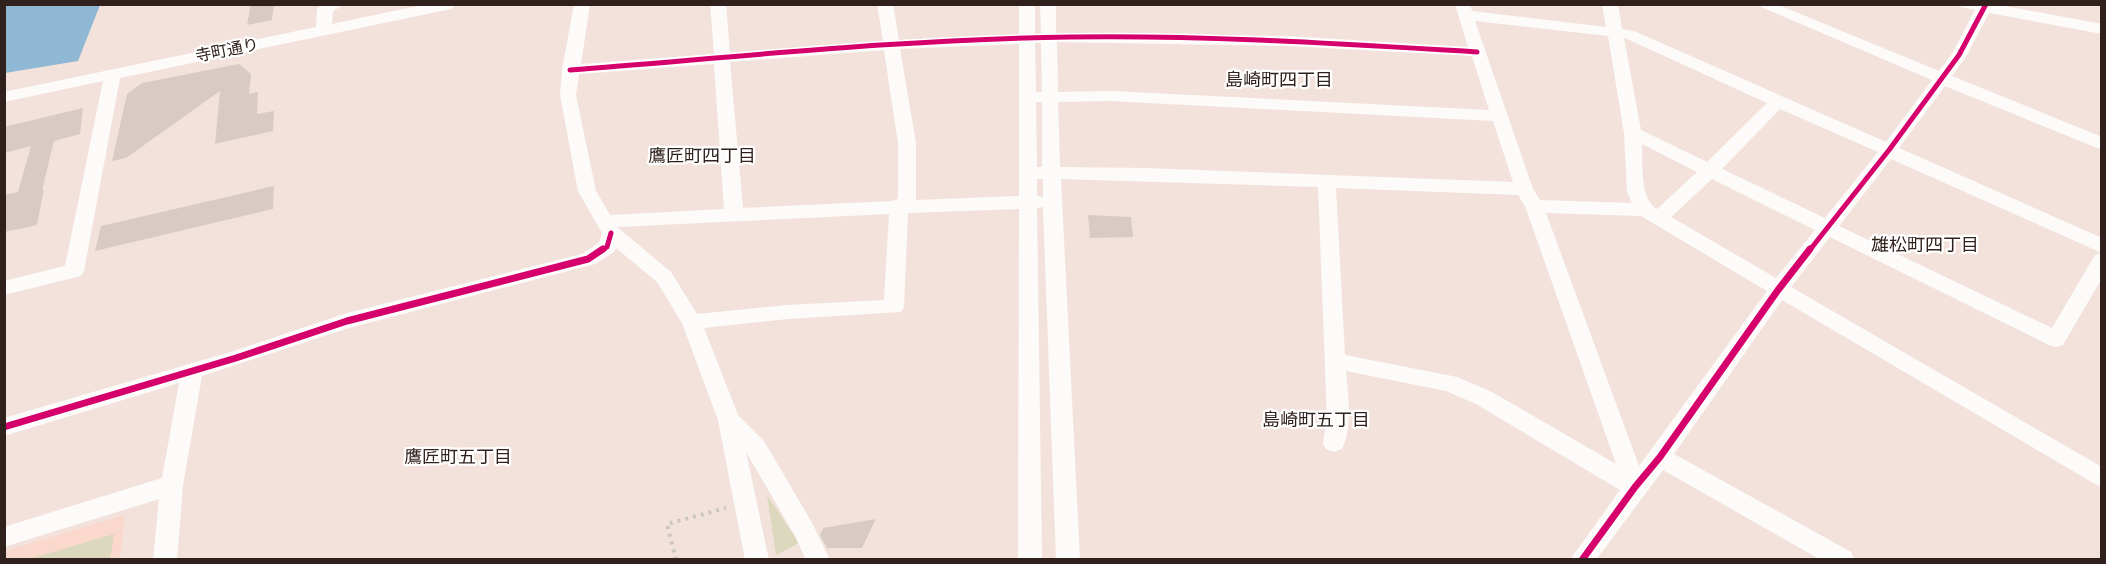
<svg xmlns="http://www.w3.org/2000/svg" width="2106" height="564" font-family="'Space Grotesk','Noto Sans JP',sans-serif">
  <rect width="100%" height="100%" fill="#f3e2dc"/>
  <path fill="#fad8cc" d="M125,515l-5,44 -115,1v-9z"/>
  <path fill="#dbd8bd" d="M767,495l32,48 -23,12z
    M114,534l-4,25h-81z"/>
  <path fill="#8eb8d4" d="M5,4h94l1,1 -22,56 -73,12z"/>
  <path fill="#d8cac4" d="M251,4h23l-2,16 -25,5z
    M239,64l12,10 -2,20 9,-2 -1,22 17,-3 -1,20 -58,13 5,-53 -94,67 -14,3 15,-67 15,-11z
    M83,108l-3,26 -26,7 -12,49 2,-1 -7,36 -33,7v-37l14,-3 13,-46 -27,7v-26z
    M274,186l-1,23 -178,42 6,-25z
    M1088,215l43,2 2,20 -43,1z
    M876,519l-14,29h-35l-7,-13 3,-7z"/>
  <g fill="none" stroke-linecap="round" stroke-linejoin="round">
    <path stroke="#cdc7c4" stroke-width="4" stroke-dasharray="3 5" stroke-linecap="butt" d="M676,560l-9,-36 59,-16"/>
    <path fill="#fdfbfa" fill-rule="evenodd" d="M323,4h22l-12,7 -1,13 95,-20h31l-7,5 -331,69 -36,193 -3,5 -77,19v-14l61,-15 38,-185 -99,21v-10l312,-65 1,-18z
      M574,4h16l-9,60 133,-10 -4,-50h16l4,49 153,-12 -6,-37h16l6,36 120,-5v-31h16v30h6l-1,-30h16v29l231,3 181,11 -13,-43h15l2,7 134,16 -4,-23h16l4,25 12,2 252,111 46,-62 -178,-76h22l163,67 13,-17 23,-44 -14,-3 -2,-3h35l108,20v10l-113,-21 -22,42 -15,21 150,61v13l-157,-64 -46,62 203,90v15l-211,-94 -52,67 213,102 43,-73 7,-2v25l-39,67 -7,2 -7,-2 -219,-108 -39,50 311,180v21l-320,-188 -108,154 177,98 4,8h-34l-158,-90 -67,90h-26l50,-70 -144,-86 -30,-13 -100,-20c2,25 7,55 -4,78l-8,3 -8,-3 -3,-6 4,-24 -9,-232 -257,-8 19,381h-24l-13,-353 -6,1 5,352h-24l1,-351 -111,4 -4,94 -3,5 -113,7 -84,9 34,87 26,26 47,80 19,39h-24l-12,-26 -48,-82 23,108h-24l-27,-140 -36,-97 -25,-41 -41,-34 -2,4 -19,12 -246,64 -147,48 -19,109 -6,75h-24l6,-61 -155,48v-20l158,-49 17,-95 -175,53v-18l230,-67 113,-38 235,-59 17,-11 3,-10 -24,-42 -18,-96 2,-25zM1475,21l133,15 16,97 3,59 5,11 -92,-3 -7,-11zM1624,38h1l142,65 -60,59 -66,-32zM1057,42l230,4 185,10 17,54 -378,-19 -53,1zM1035,43h6l1,49h-6zM1019,44v152l-103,4v-57l-16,-94zM884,50l14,93v56l-6,2 -149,7 -13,-146zM714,64l10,145 -114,6 -14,-24 -20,-96 3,-21zM1111,101l382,20 20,61 -369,-14 -84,-1 -2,-65zM1036,102h6v65h-5zM1780,109l98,43 -53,66 -103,-49zM1642,144l55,28 -40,37c-18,-11 -14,-46 -15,-65zM1037,179h6v18l-6,-1zM1712,179l103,51 -39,48 -105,-61zM1336,188l182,7 7,11 91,258 -124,-72 -35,-15 -112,-22zM1546,213l95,3 126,75 -128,175zM889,214l-5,86 -96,5 -91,9 -26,-42 -54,-45z"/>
    <g stroke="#fff" stroke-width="8">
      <path id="cycleway-far1" d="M570,70c167,-13 334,-31 501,-33 135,-2 271,7 406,15
        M601,251l6,-4 4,-14
        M1809,251l80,-101 70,-95 27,-51"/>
    </g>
    <g stroke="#fff" stroke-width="10">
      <path id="cycleway" d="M4,427l232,-69 111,-37 241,-62 15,-10
        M1582,560l53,-73 25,-30 118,-167 32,-41"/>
    </g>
    <use href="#cycleway-far1" stroke="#d6006c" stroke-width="5"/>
    <use href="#cycleway" stroke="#d6006c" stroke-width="7"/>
  </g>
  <g text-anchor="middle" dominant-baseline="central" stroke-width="4.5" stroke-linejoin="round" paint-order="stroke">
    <g font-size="16" fill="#30211c" stroke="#fff">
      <text transform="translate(227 50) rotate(-11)">寺町通り</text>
    </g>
    <g font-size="18" fill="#30211c" stroke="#fff">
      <text x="1279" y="79">島崎町四丁目</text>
      <text x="702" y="155">鷹匠町四丁目</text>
      <text x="1925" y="244">雄松町四丁目</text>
      <text x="1316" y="419">島崎町五丁目</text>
      <text x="458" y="456">鷹匠町五丁目</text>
    </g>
  </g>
  <rect width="2106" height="564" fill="none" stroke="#30211c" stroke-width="12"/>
</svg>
